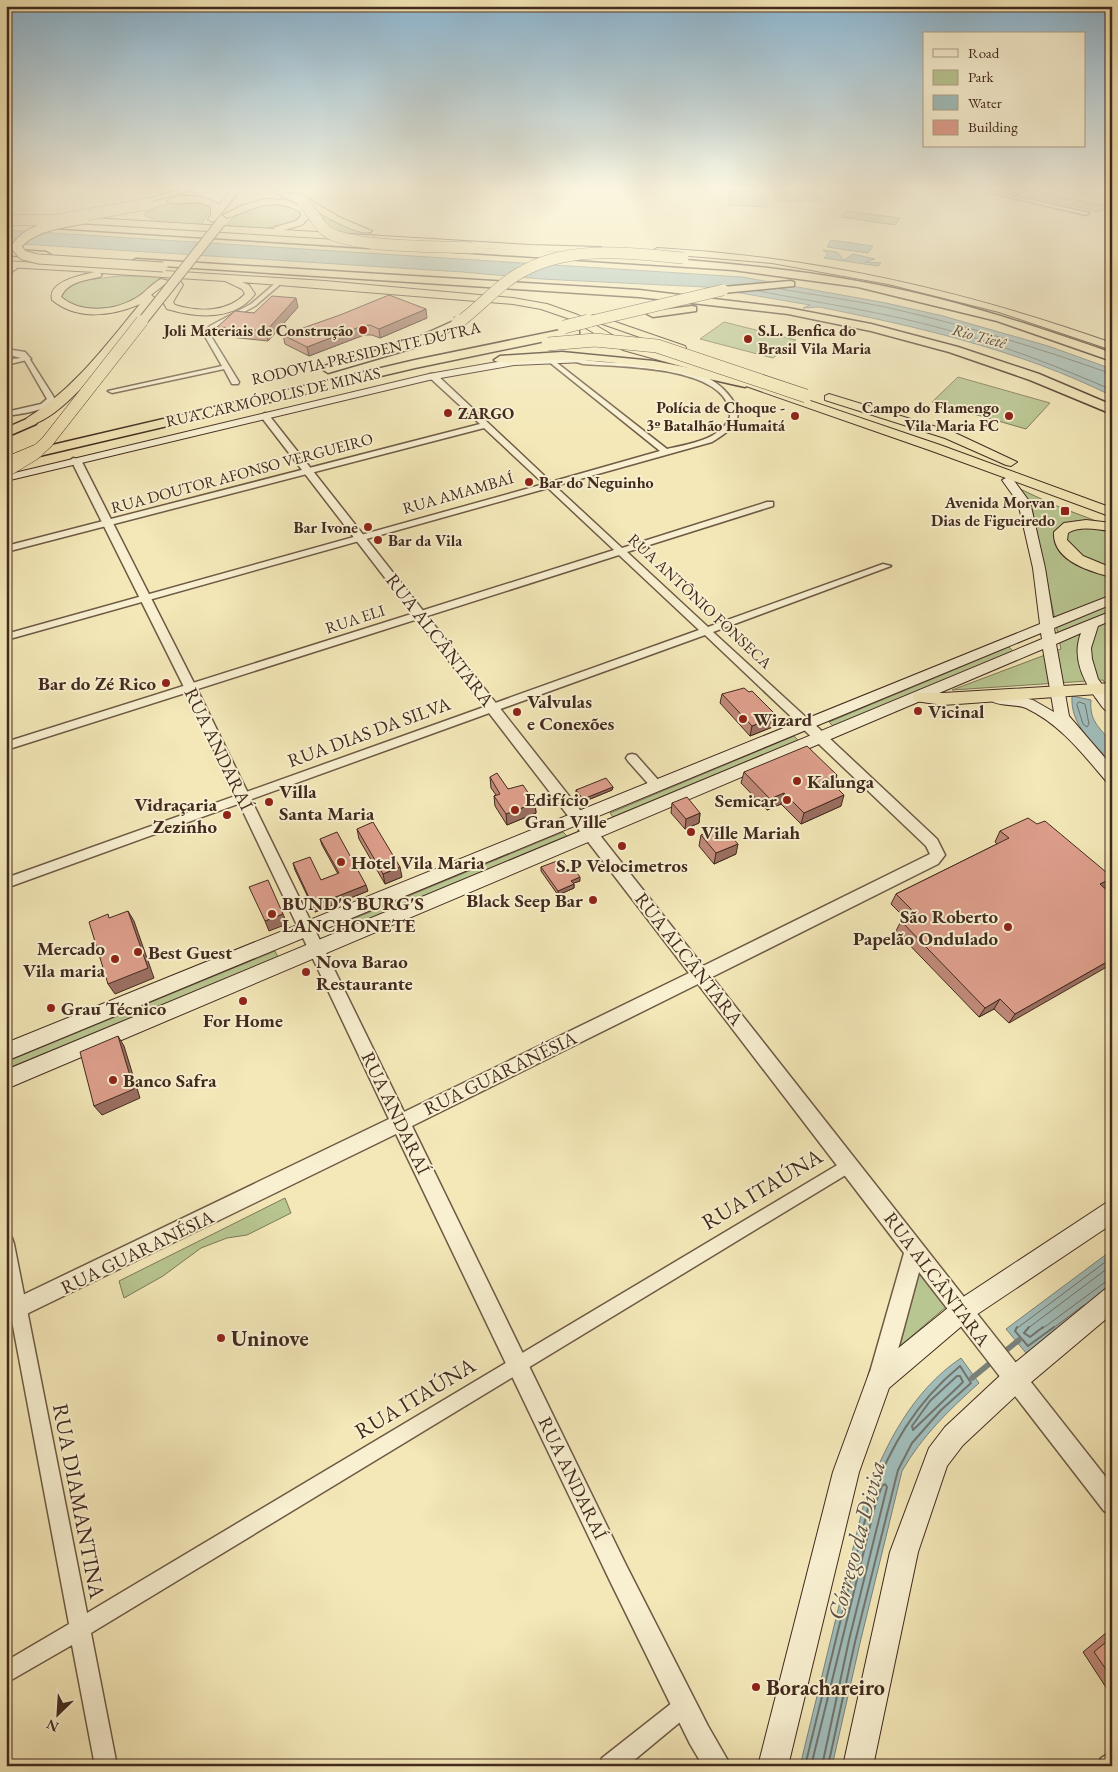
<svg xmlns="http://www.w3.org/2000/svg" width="1118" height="1772" font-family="'EB Garamond',serif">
  <rect width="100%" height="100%" fill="#f4e8b8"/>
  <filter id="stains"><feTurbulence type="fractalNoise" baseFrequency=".004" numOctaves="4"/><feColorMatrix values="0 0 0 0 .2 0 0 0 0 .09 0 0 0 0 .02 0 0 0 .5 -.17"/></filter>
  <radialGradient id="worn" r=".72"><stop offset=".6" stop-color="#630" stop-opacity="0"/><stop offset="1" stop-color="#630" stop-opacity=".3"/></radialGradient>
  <path fill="#b8c691" stroke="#7d7858" d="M729,190h36l2,17 -38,-2z
    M774,190h44l3,12 -45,-1z
    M1000,190h27l80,16 -8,6z
    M181,201l20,2 9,3 1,3 -10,16 -41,-3 -15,-6v-3l10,-6z
    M266,203c13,1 26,1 35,11 -5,16 -62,18 -74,10l15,-14z
    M846,211l54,7 -5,7 -54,-8z
    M321,213l30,14 27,9 -38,-2 -13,-9z
    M119,276h43c-8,7 -15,16 -23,22 -16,11 -66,18 -78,-2l1,-4 17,-11z
    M724,322l72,18 -23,18 -73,-19z
    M958,377l92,26 -24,26 -94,-27z
    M1018,488l36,17 58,22v168l-9,-15 -151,10 109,-41 -30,-146z
    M1009,647l4,4 -180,75 -4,-4z
    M794,736l4,4 -185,77 -3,-4z
    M563,832l4,4 -228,95 -3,-5z
    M275,951l3,6 -272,112v-7z
    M285,1198l6,15 -44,22 -20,3 -26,10 -38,28 -39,22 -5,-17z
    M919,1270l28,36 -47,40z"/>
  <path fill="#a1bdba" stroke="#7b827c" d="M6,230l736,47 144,26 57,13 105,30 64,23v27c-92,-46 -193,-69 -293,-89l-16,1 7,-3 -105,-18 -164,-8 -78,-7 -457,-29z
    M831,240l42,6 -5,7 -41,-6z
    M823,250l14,2 7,8 9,-6 22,5 -10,3 16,1 -3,3 -54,-8 4,-4z
    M1072,696l19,4c-2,20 8,28 21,42v21c-18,-20 -42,-37 -40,-67z
    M1112,1250v41l-86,62 -20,-24z
    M961,1358l18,25c-30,27 -57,53 -77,88l-42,172 -28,123h-32l65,-267c20,-54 47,-108 96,-141z"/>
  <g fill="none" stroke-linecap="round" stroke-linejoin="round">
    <path stroke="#72746c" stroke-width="1" d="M780,289c35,6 71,11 105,18 77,17 153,41 227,67
      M758,291c62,12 125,21 186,38 58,16 113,37 168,61
      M1079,702l6,2 4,20 -2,3 -4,-3 -6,-19z
      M1016,1329l96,-72
      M1027,1329l85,-64
      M1042,1329l62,-46 8,-2
      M1052,1329l32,-24"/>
    <path stroke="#72746c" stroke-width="2" d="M1017,1327l-2,4 13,15 26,-19
      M1029,1327l-5,6 6,4 13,-10
      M957,1376h3l3,6 -50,48 -1,-4 18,-25z
      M805,1766l65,-266c21,-54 45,-97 90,-134l11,17 -30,27 -29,33 -14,27 -43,172 -27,124
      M811,1766l65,-264 6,-16 3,-2 2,3 -38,153 -27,126"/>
    <path stroke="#7b827c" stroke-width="5.5" d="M1003,1353l16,-13
      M972,1378l22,-18"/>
    <g stroke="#6e5a45" stroke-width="3">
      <path id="minor" d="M979,190h8l102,23 -3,2z
        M279,280l5,1 -29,25 -41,22 -5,5 30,49 -1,2h-6l-8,-15 -112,24 -4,-2 114,-25 -19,-33 7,-7 41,-22z
        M25,358h4l26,41c-5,12 -37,15 -49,17v-4l35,-8 6,-5 -23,-40z
        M575,358c50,12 130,-7 160,46 10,18 -10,30 -23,38l-157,44 67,62 145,-46h6v4l-146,46 81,75 175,-63 8,2 -178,66 97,89 1,3 -1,3h-8l-97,-92 -699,253v-10l693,-248 -80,-75 -613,195v-8l608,-192 -66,-62 -542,152v-6l538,-150 -60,-56 -478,124v-6l474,-122 -50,-46v-4h6l115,108 109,-31 -112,-90v-2h4l115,90c21,-5 54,-9 63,-32 2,-52 -112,-50 -147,-53l-10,-3v-2z
        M632,754l4,1 24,27 2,3 -2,3h-8l-24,-27 -2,-3 2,-3z
        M849,1158l5,2 3,5 -3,5 -763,463 26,133h-22l-23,-121 -66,38v-22l63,-37 -63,-335v-53l6,2 2,6 73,369z
        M684,1695l7,4 4,7 -4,7 -64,53h-28l3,-8 75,-59z
        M1112,1752v14h-14l3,-8z"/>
    </g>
    <g stroke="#6e5a45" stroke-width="3">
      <path id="tertiary" d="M14,263l7,2 -15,11v-6z
        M6,349l19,3 6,7 -25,6v-5l15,-2 -15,-4z
        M265,413l3,1 435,552 227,-112 -4,-8 -125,-119 -1,-3 1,-3h10l126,118 8,16 -7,9 -226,113 400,508v29l-8,-3 -185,-239 -29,107 -3,8 -8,3 -8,-3 -3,-8 36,-126 -206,-269 -286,142 214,439 82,161 23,40h-28l-13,-22 -80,-163 -214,-447 -390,190v-21l383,-184 -205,-432 -113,-227 2,-2 8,2 115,227 208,425 285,-139 -427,-555 -2,-2z"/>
    </g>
    <g stroke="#422a1f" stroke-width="2">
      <path id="secondary" d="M582,357l3,1v4l-71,3 -85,15 -423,101v-6l423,-101 85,-15z
        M1008,477l4,1 17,23 3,10 13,57 8,50 59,-23v9l-58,24 1,6 57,-23v9l-14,6 -7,22 1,11 6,20 14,19v16c-8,-2 -12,-11 -17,-17 -13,-19 -23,-41 -14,-64l-25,11 13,72 43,50v17l-6,-2c-24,-28 -46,-57 -80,-73 -12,-5 -32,0 -40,-12l7,-5 40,9 21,12 -11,-63 -1037,440v-19l1036,-431 -1,-6 -1035,428v-18l1034,-419 -7,-56 -13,-57 -3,-10 -15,-21z
        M1112,1199v25l-142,95 -81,69 -30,84 -71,294h-30l75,-294 37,-101 84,-68z
        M1112,1286v28l-89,75 -60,56 -16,21 -29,86 -45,214h-30l47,-214 39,-104 16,-21 60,-56 99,-81z"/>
    </g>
    <g stroke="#422a1f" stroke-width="2">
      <path id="trunk" d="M180,190h13l-70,19 -4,-3z
        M232,190h8l-25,31 -3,1 -4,-3 3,-4v-8c-15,-10 -34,1 -44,-6 13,-9 40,-6 52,4z
        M293,193h6l40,24 33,14c-12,9 -66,-26 -79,-34z
        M265,199l22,1 21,10 2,7 -8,8 -18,5 246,15 71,2 5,3 -5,3 -71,-2 -469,-29 -4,-3 4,-3 213,13 1,-2 21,-6 5,-5 -1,-5c-31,-15 -44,-2 -73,7l-4,-3 20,-10z
        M657,248c159,9 305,42 455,95v7l-113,-38 -111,-28 -116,-21 -118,-10 -2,-2z
        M6,261l319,20 188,17 34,6 31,11 53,31 97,27 212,72 172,63v9l-180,-66 -212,-74 -97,-27 -53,-31 -29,-10 -28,-5 -271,-22 7,3 6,9c-20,27 -58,24 -88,15l-4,-7 10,-17v-6h6l4,6 -10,17 2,3c23,7 52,8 70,-11l-3,-5 -17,-8 -125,-8 2,2 -2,2c-14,3 -33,5 -39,20 20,17 53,14 75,1 9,-5 15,-14 25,-19l8,2 -18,14 4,3 -1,2c-26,32 -84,115 -123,125l-6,-4 2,-3c47,-29 78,-72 113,-114 -28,12 -63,17 -88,-4 -5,-19 30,-25 43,-28l-89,-5z
        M595,315l90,31 1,2 -1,2h-8l-86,-30v-4z
        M829,394l124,38 64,30 -6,4 -5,-1 -61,-27 -120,-38v-4z
        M1086,520l26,3v8c-14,-1 -32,-6 -44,2l-1,7 16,16 29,12v9c-22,-5 -60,-17 -58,-45l10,-9z
        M1112,683v10l-169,12 -28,-4 -2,-4 2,-4h28z"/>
    </g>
    <g stroke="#422a1f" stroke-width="3">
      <path id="motorway" d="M271,190h12l23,12 -8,2z
        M40,222l330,20 5,3 -5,3 -333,-21 -2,-2z
        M446,246c137,8 276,11 411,35 87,15 172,43 255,72v8l-115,-40 -139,-34 -125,-17 -291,-19v-4z
        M6,249l40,3 5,3 -5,3 -40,-3z
        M136,259l503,31 149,18 83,16 87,23 81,27 73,31v9l-82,-34 -81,-28 -78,-21 -83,-17 -149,-17 -507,-33 -1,-2z
        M790,281l4,1v4l-71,7 -6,-3 6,-3z
        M692,306l4,1v4l-43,6 -6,-3 6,-3z
        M458,319l6,4 -2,2 -45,22 -89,26 -6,-4 2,-3 85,-25z
        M575,327l4,1v6l-164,34 -397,93 -7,-4 7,-4 397,-93z
        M562,352l92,9 91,18 6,4 -6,4c-63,-14 -127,-29 -192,-27 -11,0 -54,6 -59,0l6,-4z
        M31,417l7,4 -2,3 -30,13v-9z"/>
    </g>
    <use href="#minor" fill="#f8f0d1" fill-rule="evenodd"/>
    <use href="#tertiary" fill="#f8f0d1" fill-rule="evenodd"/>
    <use href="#secondary" fill="#f8f0d1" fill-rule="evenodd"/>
    <use href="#trunk" fill="#f4e8b8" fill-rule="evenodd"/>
    <use href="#motorway" fill="#f4e8b8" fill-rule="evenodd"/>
    <g stroke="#422a1f" stroke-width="11" stroke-linecap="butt">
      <path id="trunk-bridge-far1" d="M84,219c-23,5 -54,7 -68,28l7,8 15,4 125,8
        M141,323l80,-101"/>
    </g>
    <g stroke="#422a1f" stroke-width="13" stroke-linecap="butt">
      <path id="trunk-bridge" d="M6,471l28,-17 13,-12 95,-121"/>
    </g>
    <g stroke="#422a1f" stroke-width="12" stroke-linecap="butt">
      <path id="motorway-bridge-far1" d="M304,204c10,8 14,23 25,29 30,15 107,13 143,15
        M6,220h51l90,-16
        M458,323c21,-15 38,-36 60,-49 49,-30 110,-21 165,-16
        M583,323l140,-33"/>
    </g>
    <g stroke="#422a1f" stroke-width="14" stroke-linecap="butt">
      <path id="motorway-bridge" d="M458,323l2,-2
        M564,327l24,-6
        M548,344l47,-4 62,6 149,50
        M6,464l31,-13"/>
    </g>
    <use href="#trunk-bridge-far1" stroke="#f4e8b8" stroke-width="9"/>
    <use href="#trunk-bridge" stroke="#f4e8b8" stroke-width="12"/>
    <use href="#motorway-bridge-far1" stroke="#f4e8b8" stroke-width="11"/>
    <use href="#motorway-bridge" stroke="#f4e8b8" stroke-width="13"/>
  </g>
  <path fill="#bf8978" stroke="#422a1f" d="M298,307l-30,34 -48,-5 -3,-9 37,-14z
    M427,318l-47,20 -8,-3h-8l-55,21 -24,-12 -2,-9z
    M722,694l55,22 -2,10 -25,10 -30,-33z
    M744,772l90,13 7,21 -40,18 -20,-20 -14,6 -26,-27z
    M490,777l18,12 27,14 1,10 -29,12 -12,-19 -1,-10 2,-1 -5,-7z
    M613,787l-1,3 -29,12 -7,-8v-4z
    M672,803l28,10 -1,10 -14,6 -14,-16z
    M357,829l45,48 -17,7 -26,-45z
    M1000,831l105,57h-1l8,7 -103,128 -15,-14 -15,8 -83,-86 5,-10 5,-2 -15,-15 5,-10 101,-50 -2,-2z
    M701,835l35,19 -22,10 -15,-18z
    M320,839l48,52 -53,21 -20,-42 -2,-7 28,17 17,-6 -16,-29z
    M541,867l24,5 15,9 -7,2 1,1v4l-16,7 -17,-24z
    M1112,1628v64h-3l-26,-40z"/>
  <path fill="#9b6f62" stroke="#422a1f" d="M296,298l2,9 -30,34 -2,-10z
    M426,309l1,9 -47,20 -1,-9z
    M362,326l2,9 -55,21 -2,-9z
    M777,716l-2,10 -25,10 2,-10z
    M837,775l-3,11 -6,-7z
    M613,787l-1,3 -29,12v-3z
    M784,793l-3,11 -14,6 3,-11z
    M844,795l-3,11 -40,18 3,-11z
    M535,803l1,10 -29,12 -1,-11z
    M700,813l-1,10 -14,6 1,-10z
    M738,844l-2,10 -22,10 2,-11z
    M400,867l2,10 -17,7 -2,-10z
    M580,877v4l-9,3v-3z
    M1112,878l-7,10 -12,6 7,-10z
    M574,884v4l-16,7v-4z
    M366,885l2,6 -53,21 -2,-6z
    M128,911l6,10 20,57 -39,16 -7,-10z
    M283,914l4,10 -18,7 -4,-10z
    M1112,959v5l-103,59 6,-9z
    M1000,999l-6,10 -15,8 6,-9z
    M6,1027l2,9 -2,1z
    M118,1036l6,10 16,52 -38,17 -8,-9z"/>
  <path fill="#de9f8c" stroke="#422a1f" d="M389,295l37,14 -47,20 -9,-4 -8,1 -55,21 -24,-12 57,-20z
    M272,296l24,2 -30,33 -49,-4 18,-16 19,2z
    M744,688l5,4 3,-1 25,25 -25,10 -30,-32z
    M807,746l30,29 -9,4 16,16 -40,18 -20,-20 -14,6 -26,-27z
    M497,773l11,16 15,-4 12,18 -29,11 -12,-18 6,-2 -10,-17z
    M606,778l7,9 -30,12 -7,-9z
    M687,797l13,16 -14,6 -14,-16z
    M1028,818l9,6 8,-3 67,56v1l-12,6 12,11v64l-97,55 -15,-15 -15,9 -84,-87 14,-8 -19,-19 113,-56 -9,-7z
    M373,822l27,45 -17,7 -26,-45z
    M715,829l7,9 8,-3 8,9 -22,9 -15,-18z
    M337,832l29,53 -53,21 -20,-43 17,-6 11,23 18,-7 -19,-34z
    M557,861l8,11 9,-3 6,8 -9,4 3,3 -16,7 -17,-24z
    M268,880l15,34 -18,7 -16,-34z
    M128,911l20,57 -40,16 -19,-62 19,-8 1,4z
    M118,1036l16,53 -40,17 -14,-54z
    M1112,1637v41l-18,-26z"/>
  <linearGradient id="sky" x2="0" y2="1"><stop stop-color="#8bb8d6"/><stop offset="0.43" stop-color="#faf5df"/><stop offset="1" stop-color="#faf5df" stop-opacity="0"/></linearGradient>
  <rect width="1118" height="438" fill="url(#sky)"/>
  <g fill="#8f2418" stroke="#f8f0d1" stroke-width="2">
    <circle cx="363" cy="330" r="5"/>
    <circle cx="748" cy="339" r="5"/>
    <circle cx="448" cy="413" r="5"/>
    <circle cx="795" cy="416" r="5"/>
    <circle cx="1009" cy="416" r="5"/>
    <circle cx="529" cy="482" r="5"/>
    <rect x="1060" y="506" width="10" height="10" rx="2.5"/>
    <circle cx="368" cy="527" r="5"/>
    <circle cx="378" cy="540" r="5"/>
    <circle cx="166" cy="683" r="5"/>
    <circle cx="918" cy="711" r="5"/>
    <circle cx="517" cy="712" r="5"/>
    <circle cx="743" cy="719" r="5"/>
    <circle cx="797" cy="781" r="5"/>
    <circle cx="787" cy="800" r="5"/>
    <circle cx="269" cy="802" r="5"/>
    <circle cx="515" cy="810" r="5"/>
    <circle cx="227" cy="815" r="5"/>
    <circle cx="691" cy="832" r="5"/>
    <circle cx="622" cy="846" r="5"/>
    <circle cx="341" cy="862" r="5"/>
    <circle cx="593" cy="900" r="5"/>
    <circle cx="272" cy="914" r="5"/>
    <circle cx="1008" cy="927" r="5"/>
    <circle cx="138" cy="952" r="5"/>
    <circle cx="115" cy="959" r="5"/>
    <circle cx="306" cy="972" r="5"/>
    <circle cx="243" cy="1001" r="5"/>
    <circle cx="51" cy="1008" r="5"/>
    <circle cx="113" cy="1080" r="5"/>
    <circle cx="221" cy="1338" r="5"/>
    <circle cx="756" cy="1687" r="5"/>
  </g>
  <g text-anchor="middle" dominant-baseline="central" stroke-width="4" stroke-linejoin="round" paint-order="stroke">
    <g font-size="16" font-weight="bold" fill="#422a1f" stroke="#f8f0d1" text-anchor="end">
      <text x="353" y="330">Joli Materiais de Construção</text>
      <text x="758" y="330" text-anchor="start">S.L. Benfica do<tspan x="758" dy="18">Brasil Vila Maria</tspan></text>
      <text x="785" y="407">Polícia de Choque -<tspan x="785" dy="18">3º Batalhão Humaitá</tspan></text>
      <text x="999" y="407">Campo do Flamengo<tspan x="999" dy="18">Vila Maria FC</tspan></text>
      <text x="458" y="413" text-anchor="start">ZARGO</text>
      <text x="539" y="482" text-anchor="start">Bar do Neguinho</text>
      <text x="1055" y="502">Avenida Morvan<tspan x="1055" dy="18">Dias de Figueiredo</tspan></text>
      <text x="358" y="527">Bar Ivone</text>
      <text x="388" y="540" text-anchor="start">Bar da Vila</text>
    </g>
    <g font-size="16" font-style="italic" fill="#5a4f46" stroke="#f8f0d1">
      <text transform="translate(979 336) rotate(15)">Rio Tietê</text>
    </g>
    <g font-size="16" fill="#422a1f" stroke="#f8f0d1">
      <text transform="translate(366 353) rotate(-13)">RODOVIA PRESIDENTE DUTRA</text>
      <text transform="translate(273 397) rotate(-13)">RUA CARMÓPOLIS DE MINAS</text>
      <text transform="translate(242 473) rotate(-15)">RUA DOUTOR AFONSO VERGUEIRO</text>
      <text transform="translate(458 493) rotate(-16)">RUA AMAMBAÍ</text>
      <text transform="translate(700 601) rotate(43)">RUA ANTÔNIO FONSECA</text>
      <text transform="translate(355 619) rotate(-18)">RUA ELI</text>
    </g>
    <g font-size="19" fill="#422a1f" stroke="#f8f0d1">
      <text transform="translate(440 640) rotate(52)">RUA ALCÂNTARA</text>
      <text transform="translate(369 732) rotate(-20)">RUA DIAS DA SILVA</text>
      <text transform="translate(219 749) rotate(64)">RUA ANDARAÍ</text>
      <text transform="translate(689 959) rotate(52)">RUA ALCÂNTARA</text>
      <text transform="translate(500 1073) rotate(-26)">RUA GUARANÉSIA</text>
      <text transform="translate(396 1113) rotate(64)">RUA ANDARAÍ</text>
      <text transform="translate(137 1252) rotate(-26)">RUA GUARANÉSIA</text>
      <text transform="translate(937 1279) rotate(53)">RUA ALCÂNTARA</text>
      <text transform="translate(573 1478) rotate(64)">RUA ANDARAÍ</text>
    </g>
    <g font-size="19" font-weight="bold" fill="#422a1f" stroke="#f8f0d1" text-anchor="start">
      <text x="156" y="683" text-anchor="end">Bar do Zé Rico</text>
      <text x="527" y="701">Valvulas<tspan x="527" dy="22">e Conexões</tspan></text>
      <text x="928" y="711">Vicinal</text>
      <text x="753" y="719">Wizard</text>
      <text x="807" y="781">Kalunga</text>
      <text x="279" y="791">Villa<tspan x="279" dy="22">Santa Maria</tspan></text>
      <text x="525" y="799">Edifício<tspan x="525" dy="22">Gran Ville</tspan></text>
      <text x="777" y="800" text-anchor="end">Semicar</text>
      <text x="217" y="804" text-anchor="end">Vidraçaria<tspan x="217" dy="22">Zezinho</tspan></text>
      <text x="701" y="832">Ville Mariah</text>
      <text x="351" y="862">Hotel Vila Maria</text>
      <text x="622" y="865" text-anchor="middle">S.P Velocimetros</text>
      <text x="583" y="900" text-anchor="end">Black Seep Bar</text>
      <text x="282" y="903">BUND'S BURG'S<tspan x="282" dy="22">LANCHONETE</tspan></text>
      <text x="998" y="916" text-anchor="end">São Roberto<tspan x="998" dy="22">Papelão Ondulado</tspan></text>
      <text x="105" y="948" text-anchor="end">Mercado<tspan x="105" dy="22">Vila maria</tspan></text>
      <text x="148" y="952">Best Guest</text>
      <text x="316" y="961">Nova Barao<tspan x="316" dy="22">Restaurante</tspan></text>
      <text x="61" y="1008">Grau Técnico</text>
      <text x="243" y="1020" text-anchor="middle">For Home</text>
      <text x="123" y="1080">Banco Safra</text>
    </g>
    <g font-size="22" fill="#422a1f" stroke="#f8f0d1">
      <text transform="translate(762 1189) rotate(-31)">RUA ITAÚNA</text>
      <text transform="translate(415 1398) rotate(-31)">RUA ITAÚNA</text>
      <text transform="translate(79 1501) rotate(79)">RUA DIAMANTINA</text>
    </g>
    <g font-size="22" font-weight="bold" fill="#422a1f" stroke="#f8f0d1" text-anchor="start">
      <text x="231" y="1338">Uninove</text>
      <text x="766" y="1687">Borachareiro</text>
    </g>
    <g font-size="24" font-style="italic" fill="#5a4f46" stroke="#f8f0d1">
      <text transform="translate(856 1540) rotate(-75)">Córrego da Divisa</text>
    </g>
  </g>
  <rect width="1118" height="1772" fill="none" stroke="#f4e8b8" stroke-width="25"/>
  <rect x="8" y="8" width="1103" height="1757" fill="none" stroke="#422a1f" stroke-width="2.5"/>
  <rect x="12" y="12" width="1093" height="1747" fill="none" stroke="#422a1f"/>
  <rect x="923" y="32" width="162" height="115" fill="#f8f0d1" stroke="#afa18a"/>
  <rect x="933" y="49" width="25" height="8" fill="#f8f0d1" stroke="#afa18a"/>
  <text x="968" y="58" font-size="15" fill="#422a1f">Road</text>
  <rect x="933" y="70" width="25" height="15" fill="#b8c691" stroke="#afa18a"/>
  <text x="968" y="82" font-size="15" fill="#422a1f">Park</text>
  <rect x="933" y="95" width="25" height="15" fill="#a1bdba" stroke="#afa18a"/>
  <text x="968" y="108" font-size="15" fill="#422a1f">Water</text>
  <rect x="933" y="120" width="25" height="15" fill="#de9f8c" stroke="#afa18a"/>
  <text x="968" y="132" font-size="15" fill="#422a1f">Building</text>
  <g transform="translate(58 1714) rotate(205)" stroke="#f8f0d1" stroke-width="4" paint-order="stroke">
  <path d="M0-4L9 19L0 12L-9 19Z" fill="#422a1f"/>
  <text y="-8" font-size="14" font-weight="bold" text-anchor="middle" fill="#422a1f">N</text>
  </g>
  <rect width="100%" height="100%" filter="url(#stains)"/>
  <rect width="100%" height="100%" fill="url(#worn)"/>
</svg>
